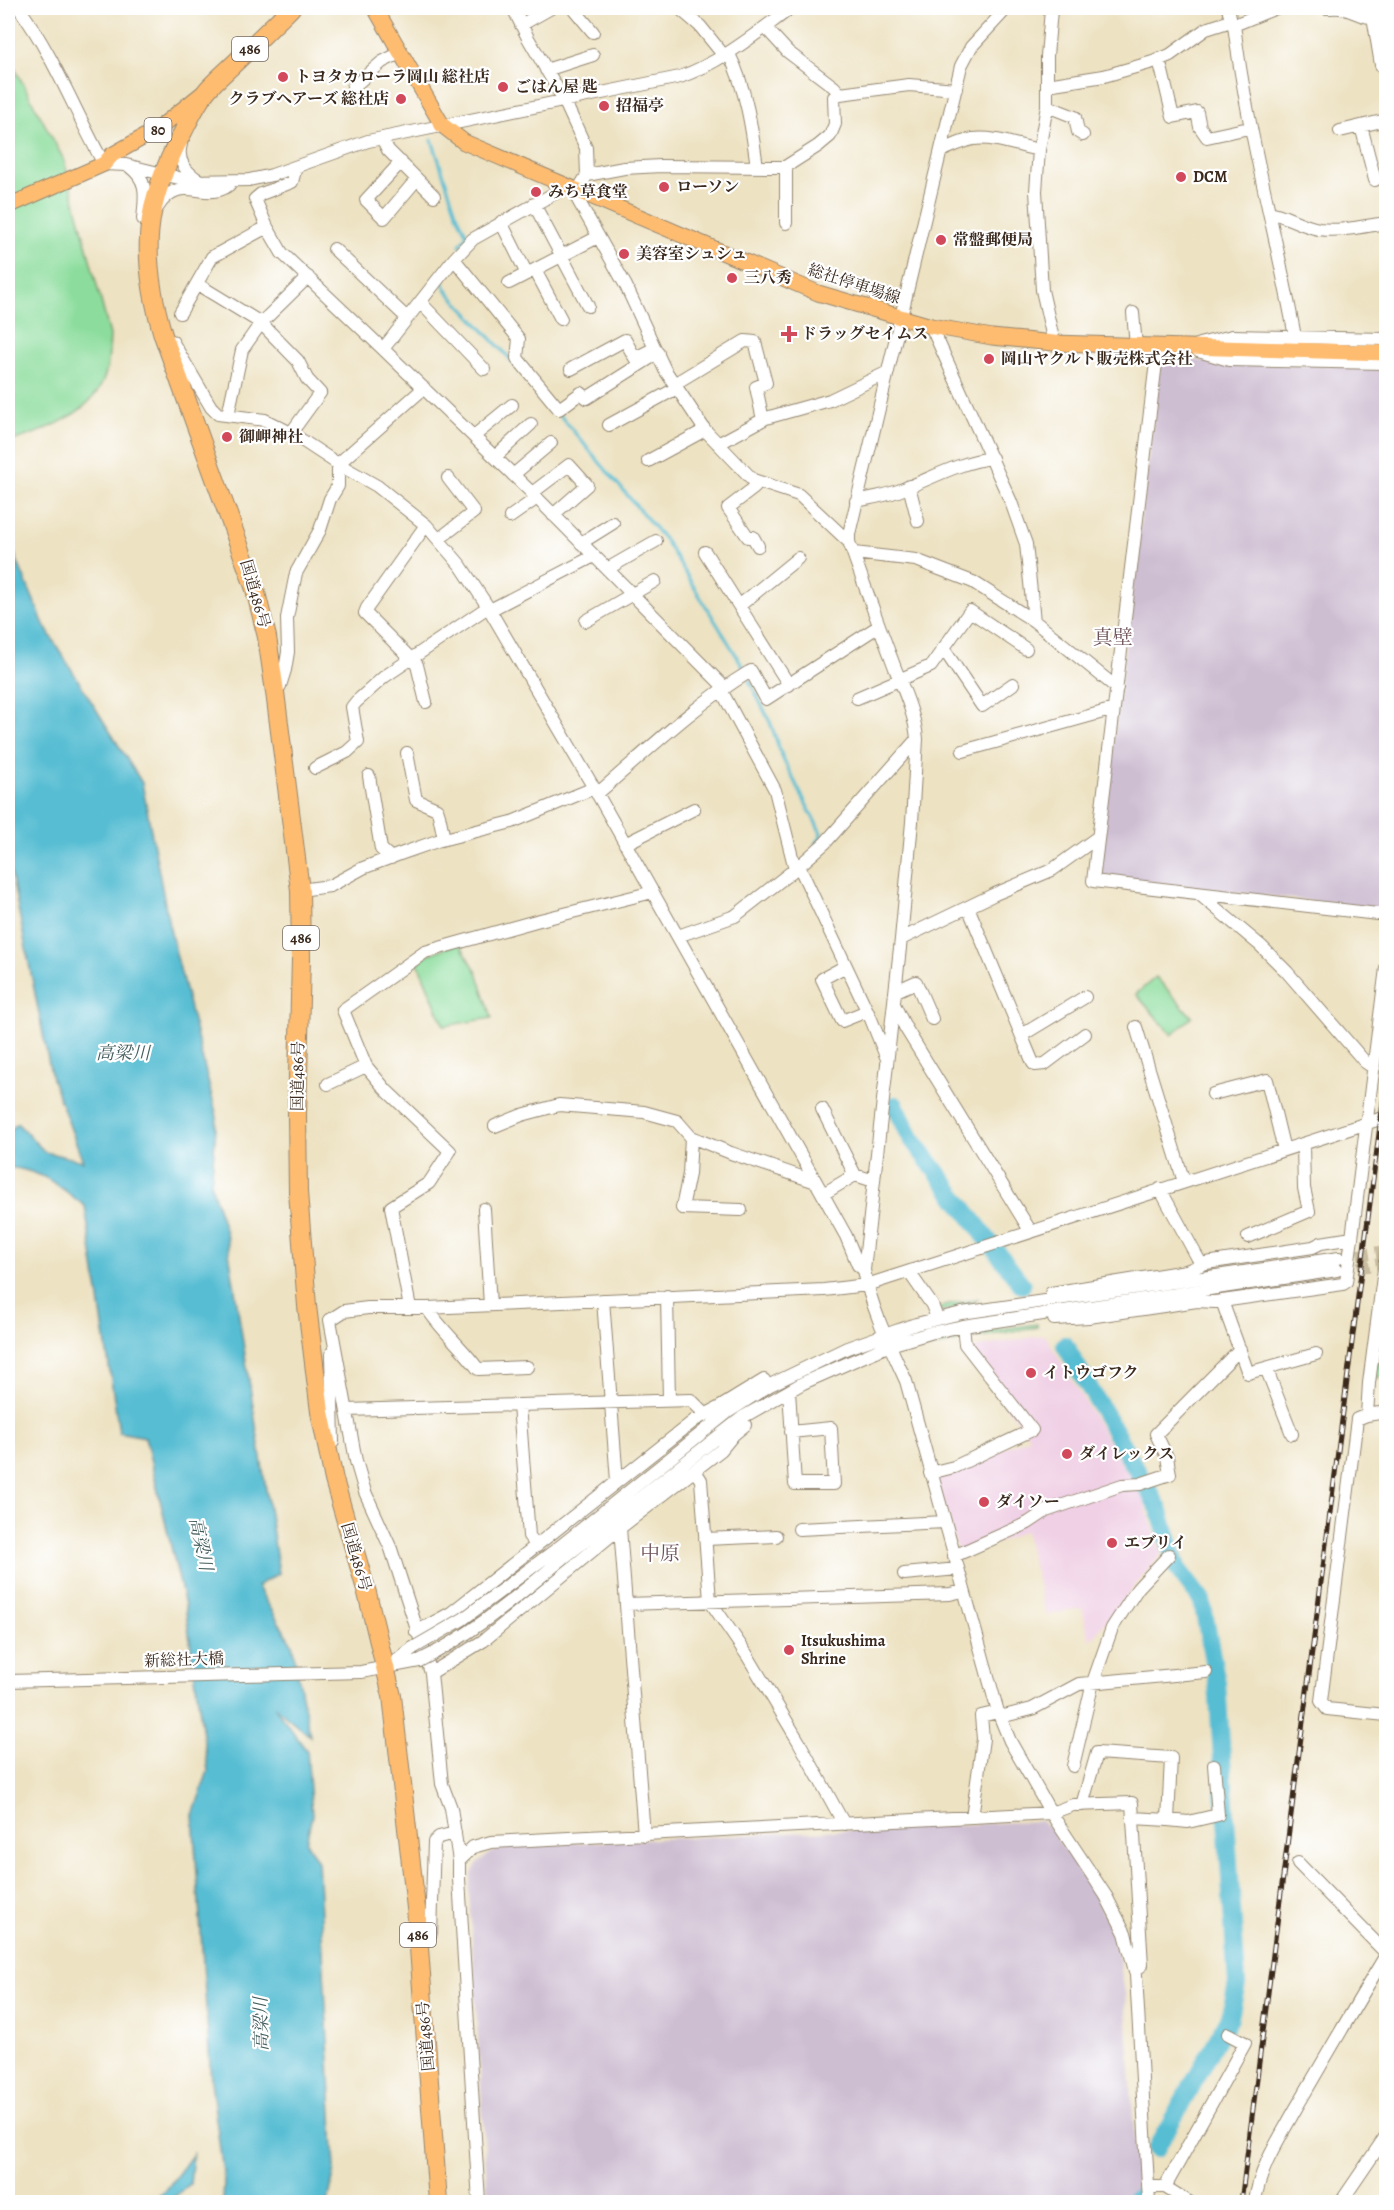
<svg xmlns="http://www.w3.org/2000/svg" width="1394" height="2210" font-family="Alegreya,'Noto Serif JP',serif">
  <rect width="100%" height="100%" fill="#fff"/>
  <filter id="ink" filterUnits="userSpaceOnUse"><feTurbulence type="fractalNoise" baseFrequency=".0167" numOctaves="2"/><feDisplacementMap in="SourceGraphic" scale="12" xChannelSelector="R" yChannelSelector="G"/><feConvolveMatrix kernelMatrix="1 2 1 2 8 2 1 2 1" color-interpolation-filters="sRGB"/></filter>
  <filter id="wash" filterUnits="userSpaceOnUse"><feTurbulence type="fractalNoise" baseFrequency=".008" numOctaves="4" result="noise"/><feDisplacementMap in="SourceGraphic" scale="24" xChannelSelector="R" yChannelSelector="G"/><feGaussianBlur stdDeviation="1.35" result="paint"/><feColorMatrix in="noise" values="0 0 0 0 0 0 0 0 0 0 0 0 0 0 0 0 0 1.4 0 .05"/><feComposite in="paint" operator="in"/></filter>
  <g filter="url(#wash)">
    <rect width="100%" height="100%" fill="#ede2c2"/>
    <path fill="#f0d0e5" d="M1045,1335l99,166 17,53 -71,87 -8,-33 -36,7 -21,-84 -65,27 -25,-82 95,-38 -67,-88z"/>
    <path fill="#cebed2" d="M1161,355l49,7 176,5v543l-289,-34z
      M1041,1821l10,8 45,69 13,27 9,30 7,38 9,140 4,65h-4v4h-646l-19,-313 2,-13 6,-12 13,-11 21,-7z"/>
    <path fill="#8cdd9d" stroke="#64845e" stroke-width="1.5" d="M8,56l56,104 46,175c-1,15 -1,32 -7,46 -14,34 -63,52 -95,61z
      M459,943l18,29 15,46 -48,8 -26,-63 9,-8z
      M1156,977l36,40 -20,18 -36,-41z
      M978,1299v1l-22,9 -16,2 -1,-4z
      M1037,1324v3l-63,11 -1,-5z
      M957,1336l1,6 -35,7 -1,-5z
      M1386,1346v30l-12,2 5,-30z"/>
    <path fill="#56bdd3" stroke="#487478" stroke-width="1.5" d="M8,539l37,88 97,156 27,142 48,192 -6,68 15,48 53,340 -22,13 35,58 18,92 -36,-30 33,45 5,64 -6,27 12,20 17,307 -7,33h-105l1,-22 -13,-99 -18,-266 15,-44 -23,-166 -40,-168 -26,-5 -34,-226c-28,-21 -41,-35 -77,-39v-34l9,-10 28,29 38,9 -31,-82 -44,-221z
      M193,2154l-3,30 -22,18h-19l17,-12z"/>
    <g fill="none" stroke-linecap="round" stroke-linejoin="round">
      <path stroke="#56bdd3" stroke-width="3" d="M432,140l24,72 11,23 -7,10
        M441,280l7,12 66,71
        M558,413l107,127 81,131
        M749,680l21,42 13,37 38,74 -1,6 -5,5"/>
      <path stroke="#56bdd3" stroke-width="18" d="M895,1105l16,33 111,147
        M1065,1345l94,164 18,59 25,33 15,82 20,301 -7,33 -74,132
        M1136,2199v3"/>
    </g>
  </g>
  <g filter="url(#ink)">
    <g fill="none" stroke-linecap="round" stroke-linejoin="round">
      <path stroke="#c9bda1" stroke-width="12" stroke-dasharray="12 6" stroke-linecap="butt" d="M1340,1258l46,-7
        M1340,1270l46,-7"/>
      <g stroke="#948670" stroke-width="14">
        <path id="minor" d="M19,8c35,48 56,104 85,156l22,1 65,16 58,-1 23,-5 96,-34 312,-64c42,-15 75,-43 111,-69
          M513,8l15,30 36,62 22,48 1,27 -9,15v10l48,86 39,84 40,60 48,50 46,15 50,47
          M573,8l20,24
          M679,8l21,18 25,31
          M1007,8l-36,39 -10,19 -112,468v8c14,39 28,79 43,118 9,25 23,52 25,79l-5,83 -11,117 -37,331c7,38 26,76 42,111l92,331 12,29 41,72 55,83 19,37 11,42 13,227
          M1228,8l3,13 3,4c13,106 42,207 61,312
          M1326,8c6,0 14,-1 19,1 19,6 21,12 41,4
          M1051,10l-4,46v50l-8,44 -3,41 6,99 12,53
          M1372,10l9,55 5,6
          M521,25l30,-17
          M1234,25l42,-17
          M765,27l23,25 46,35 6,7
          M729,54c17,34 23,75 28,113
          M1159,59l14,58 24,-5 3,15 7,10 42,-9
          M546,70l47,-15
          M1047,85l57,-9 49,-14 17,-7 36,-26 25,-8
          M353,87l29,-25 18,-9
          M1047,106l28,11 3,15 5,3
          M1361,126l14,54
          M1340,131l46,-11
          M382,138l6,12 46,46
          M181,144c-5,17 5,28 19,37
          M941,151c10,-4 21,-10 32,-12 21,-3 45,7 66,11
          M401,162l-35,38 18,18 33,-39
          M130,167c19,14 15,30 13,52
          M296,167l-4,15 -31,12 -6,5 12,28 15,26 101,96
          M785,167l1,4v52
          M587,175l37,-7 37,-2 124,1 33,-21 12,-10 5,-12 -1,-27 6,-3 69,-9 47,4
          M562,183l-7,10 -82,46 -19,20 -71,90 149,144 192,194
          M534,204l54,102
          M157,208c24,-38 47,-4 72,-23
          M1269,212c17,3 32,14 50,17 21,3 46,-3 67,-6
          M501,222l26,52
          M334,249l73,69
          M454,259l65,80 -2,19 42,51 22,-16 6,5 71,-45
          M535,270l26,49
          M509,283l89,-46
          M197,284l64,39 37,38 9,18 13,14 -29,40
          M420,302l64,67
          M180,313l32,-56 55,-30
          M1133,313l3,33
          M931,326l80,176 15,42 8,77
          M172,341l39,66 7,7 47,6 26,13 47,31 39,22 49,39 35,41 27,41 106,181 222,394 30,54 12,29 6,5
          M1199,344l33,-8 154,3
          M1158,346l-65,535 293,34
          M1198,351l31,9 157,3
          M571,369l54,-29 10,18 14,-7
          M674,384l71,-43 10,1 11,41 -10,4 7,33
          M228,415l14,-65 19,-27 47,-46
          M609,425l68,-37
          M474,436l38,-31
          M718,444l48,-26 64,-18 58,-28
          M495,457l36,-33
          M648,461l57,-31
          M338,464l86,-76
          M513,475l38,-32
          M756,481l-2,7 -26,20 20,29h5l5,9
          M909,486l9,35
          M532,493l37,-28 18,20 -34,30
          M856,501c14,-3 28,-5 42,-10 31,-11 60,-29 94,-33
          M510,517l27,-19
          M426,525l-59,83 -2,5 52,52 9,37
          M439,539l35,-27 -26,-34
          M581,543l32,-20
          M705,552l84,133
          M854,553l62,7 57,22 61,39 83,67
          M607,569l49,-28
          M739,606l59,-48
          M490,610l104,-54
          M586,621l69,-40
          M943,648l39,58 31,-22
          M721,690l54,100 20,79
          M275,692l5,-6 5,-16 3,-18 -1,-34 9,-45 24,-43 10,-31 8,-13v-22
          M857,698l74,-32 39,-55 56,38
          M963,751l151,-42
          M407,753l9,47 21,9 2,6 5,24
          M315,768l32,-16 11,-10 -6,-35 4,-5 28,-25 104,-70
          M369,776l12,73 10,9
          M597,794c49,-42 96,-88 152,-122l2,-1 15,28 113,-73
          M625,844l69,-35
          M799,866l72,153 16,40
          M300,890l30,-4 33,-18 40,-15 34,-12 75,-19 82,-34
          M1199,894l62,52 26,26 78,90 9,6
          M968,907l65,156 2,2 10,-1 40,-30
          M678,936l57,-20 64,-50 26,-23 92,-104
          M901,939l94,-45 57,-24 46,-33
          M846,966l-24,13 20,42 25,-10
          M896,991l20,-9 16,37
          M895,1006l10,21 126,205
          M1136,1027l48,155
          M1022,1035l63,-38
          M328,1084l38,-18
          M1213,1094l54,-14 17,70
          M822,1109l33,66
          M495,1126l27,-11 37,-10 85,7 33,9 14,16 40,16 85,29
          M691,1137l-2,37 -7,34 59,2
          M1160,1189l41,75
          M823,1194l32,-19 19,6
          M484,1209l6,96
          M1248,1237l61,-26 -5,-23 -1,-43
          M1386,1254l-17,129 -2,32 19,-3
          M909,1272l23,33 5,13
          M1051,1293l135,-22 20,-8 107,-16 8,-4 31,-5
          M667,1296l2,104
          M603,1300l14,181
          M1222,1301l26,72 68,-19
          M410,1308l-19,-101 38,-24 21,-32 -64,-61 -20,-24 -23,-56 82,-58 111,-31 117,-29
          M427,1308c14,22 35,39 51,61l49,-2
          M1054,1319l35,-2 108,-16 18,1 128,-18 3,-2 6,-44 34,-270
          M330,1320l14,-9 24,-3h59l397,-18 43,-5 519,-168
          M330,1320l26,141 9,31 26,57 40,124 11,111 9,24 8,53
          M331,1354l2,88
          M1266,1368l26,66
          M789,1391l6,93h39l-3,-56 -40,4
          M519,1405l10,131 8,10
          M347,1410l344,-10 14,14
          M1367,1415l-10,4 -36,282 6,8 59,6
          M695,1471l6,9 9,121 37,54 52,87 45,82
          M930,1473l24,-6 78,-37 -67,-86 -2,-18
          M620,1528l24,307
          M799,1529l146,-7
          M705,1539l71,-3
          M558,1548l170,-136 42,-27 77,-37 69,-24 46,-11 377,-55
          M566,1556l177,-139 60,-34 52,-23 35,-15 40,-12 33,-7 374,-56
          M954,1556l74,-33 18,-12 76,-26 18,-1 30,-10 -3,-17 -11,-23 84,-85
          M904,1574l54,-5
          M626,1604l324,-10 13,-3
          M416,1632l35,-19 244,-193 25,-13 44,-27
          M390,1666l23,-18
          M431,1673l52,-32 137,-113 101,-78 13,-16 11,-9
          M8,1681l353,-9 58,-11
          M1000,1717l32,-8 47,-25 127,-12
          M1073,1766l20,-84 19,-54 26,-40 31,-33
          M1082,1805l15,-52 74,5 -3,62 -35,-2
          M972,1817l11,-78 -2,-23 17,-4
          M1168,1820l20,2 30,-7 -4,-50
          M1298,1863l88,90
          M419,1947l12,-14 3,-91 5,-5 16,-4
          M1148,2187h17l80,-144 -17,-9
          M1165,2187l24,15
          M479,2202l-20,-323v-18l14,-14 18,-5 560,-29 22,-8 59,-2 10,162 -7,5
          M1255,2202c4,-33 24,-63 40,-92 30,-52 60,-104 91,-155
          M1341,2202l45,-66"/>
      </g>
      <g stroke="#948670" stroke-width="17">
        <path id="major" d="M375,8l67,117 22,17 354,151 113,33 61,11 62,6 332,10
          M8,206l96,-42 8,-9 46,-26 45,-36"/>
      </g>
      <g stroke="#948670" stroke-width="20">
        <path id="highway" d="M291,8c-17,17 -35,34 -52,51 -10,10 -21,19 -30,29 -11,12 -19,30 -26,44 -40,73 -43,124 -20,203l92,254 12,48 8,55 25,198 1,69 -4,156 1,77 9,114 13,106 14,68 33,113 25,103 24,212 22,294"/>
      </g>
      <use href="#minor" stroke="#fff" stroke-width="12"/>
      <use href="#major" stroke="#febc70" stroke-width="15"/>
      <use href="#highway" stroke="#febc70" stroke-width="18"/>
      <g stroke="#3b2a1e" stroke-width="5">
        <path id="rail" d="M1241,2202l145,-1123"/>
      </g>
      <use href="#rail" stroke="#fff" stroke-width="3" stroke-dasharray="9" stroke-linecap="butt"/>
      <g stroke="#948670" stroke-width="14" stroke-linecap="butt">
        <path id="minor-bridge" d="M413,1648l50,-29 95,-71
          M419,1661c55,-27 100,-67 147,-105"/>
      </g>
      <use href="#minor-bridge" stroke="#fff" stroke-width="12"/>
    </g>
  </g>
  <g fill="#d1495b" stroke="#fff" stroke-width="2">
    <circle cx="283" cy="77" r="6"/>
    <circle cx="503" cy="87" r="6"/>
    <circle cx="401" cy="99" r="6"/>
    <circle cx="604" cy="106" r="6"/>
    <circle cx="1181" cy="177" r="6"/>
    <circle cx="664" cy="187" r="6"/>
    <circle cx="536" cy="192" r="6"/>
    <circle cx="941" cy="240" r="6"/>
    <circle cx="624" cy="254" r="6"/>
    <circle cx="732" cy="278" r="6"/>
    <path d="M786 325h6v6h6v6h-6v6h-6v-6h-6v-6h6z"/>
    <circle cx="989" cy="359" r="6"/>
    <circle cx="227" cy="437" r="6"/>
    <circle cx="1031" cy="1373" r="6"/>
    <circle cx="1067" cy="1454" r="6"/>
    <circle cx="984" cy="1502" r="6"/>
    <circle cx="1112" cy="1543" r="6"/>
    <circle cx="789" cy="1650" r="6"/>
  </g>
  <g text-anchor="middle" dominant-baseline="central" stroke-width="4.5" stroke-linejoin="round" paint-order="stroke">
    <g fill="#fff" stroke="#766a62" stroke-width="1.5">
      <rect x="232" y="37" width="36" height="24" rx="4.5"/>
      <rect x="144.5" y="118" width="27" height="24" rx="4.5"/>
      <rect x="283" y="926" width="36" height="24" rx="4.5"/>
      <rect x="400" y="1923" width="36" height="24" rx="4.5"/>
    </g>
    <g font-size="15" font-weight="bold" fill="#3b2a1e">
      <text x="250" y="49">486</text>
      <text x="158" y="130">80</text>
      <text x="301" y="938">486</text>
      <text x="418" y="1935">486</text>
    </g>
    <g font-size="16" font-weight="bold" fill="#3b2a1e" stroke="#fff" text-anchor="start">
      <text x="295" y="77">トヨタカローラ岡山 総社店</text>
      <text x="515" y="87">ごはん屋 匙</text>
      <text x="389" y="99" text-anchor="end">クラブヘアーズ 総社店</text>
      <text x="616" y="106">招福亭</text>
      <text x="1193" y="177">DCM</text>
      <text x="676" y="187">ローソン</text>
      <text x="548" y="192">みち草食堂</text>
      <text x="953" y="240">常盤郵便局</text>
      <text x="636" y="254">美容室シュシュ</text>
      <text x="744" y="278">三八秀</text>
      <text x="801" y="334">ドラッグセイムス</text>
      <text x="1001" y="359">岡山ヤクルト販売株式会社</text>
      <text x="239" y="437">御岬神社</text>
      <text x="1043" y="1373">イトウゴフク</text>
      <text x="1079" y="1454">ダイレックス</text>
      <text x="996" y="1502">ダイソー</text>
      <text x="1124" y="1543">エブリイ</text>
      <text x="801" y="1641">Itsukushima<tspan x="801" dy="18">Shrine</tspan></text>
    </g>
    <g font-size="16" fill="#3b2a1e" stroke="#fff">
      <text transform="translate(854 284) rotate(18)">総社停車場線</text>
      <text transform="translate(255 594) rotate(74)">国道486号</text>
      <text transform="translate(298 1076) rotate(-89)">国道486号</text>
      <text transform="translate(356 1557) rotate(74)">国道486号</text>
      <text transform="translate(184 1660) rotate(-2)">新総社大橋</text>
      <text transform="translate(426 2036) rotate(-95)">国道486号</text>
    </g>
    <g font-size="18" font-style="italic" fill="#445d5d" stroke="#fff">
      <text x="123" y="1053">高梁川</text>
      <text transform="translate(201 1544) rotate(78)">高梁川</text>
      <text transform="translate(261 2024) rotate(-91)">高梁川</text>
    </g>
    <g font-size="20" fill="#6d5258" stroke="#fff">
      <text x="1113" y="637">真壁</text>
      <text x="660" y="1553">中原</text>
    </g>
  </g>
  <rect width="1394" height="2210" fill="none" stroke="#fff" stroke-width="30"/>
</svg>
